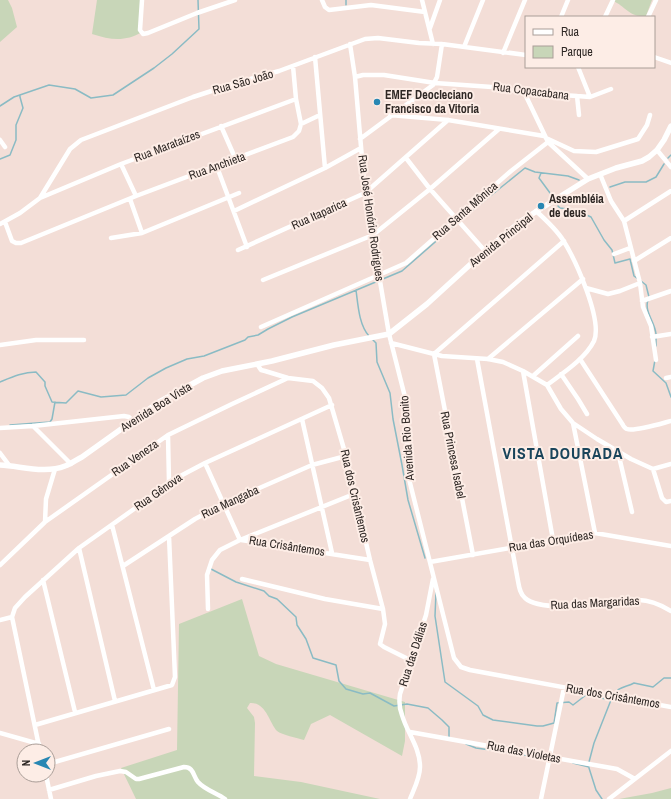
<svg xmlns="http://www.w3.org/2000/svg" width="671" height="799" font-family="'Archivo Narrow',sans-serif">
  <rect width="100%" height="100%" fill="#f3ded7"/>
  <path fill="#c8d6b8" d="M0,0h8l4,8 5,19 -17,15z
    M97,0h44l-1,16 2,16c-17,10 -31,8 -50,2z
    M610,0h42l-6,16c-18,2 -21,-12 -36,-16z
    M242,599l17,57 17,8 129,38v39l-3,15 -72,-41 -19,9 -7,16c-7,-2 -22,-5 -27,-9 -8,-9 -11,-29 -27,-28l-3,5 7,9 1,6 -1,53 47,6 79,17h-244l-15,-31 56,-18 2,-126z
    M671,788v11h-52l33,-6z"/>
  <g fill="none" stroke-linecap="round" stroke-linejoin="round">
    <path stroke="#8abbc4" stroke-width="1.5" d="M346,0v5
      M0,106l14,-9 35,-12 26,4 16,9 22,-3 41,-27 18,-14 27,-25 -1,-29
      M668,158l3,-3
      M0,159l10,-4 6,-15v-15l7,-17 -3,-11v-2
      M541,173l-2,5 14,19
      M610,187l15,-5h21l10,-5 8,-13
      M558,206l2,2 15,2 16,7 13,23 8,10 3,13 15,-4 4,17 4,3
      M463,218l62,-50 10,4 33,4 11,4
      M641,281l5,4 3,12
      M356,290c2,15 3,35 13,46
      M648,300c-4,12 7,22 8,34
      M372,339l4,4 1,19 13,31 3,26 9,46 6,35 17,58
      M656,346v-8
      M655,360l-2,11 13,12 5,14
      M0,382c12,-5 23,-10 36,-10l9,10v4l7,16 14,1 12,-12 23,6 25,-2 22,-17 18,-10 21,-9 17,-3 41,-16 3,-3 10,-2 10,-6 24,-12 110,-46 56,-49
      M10,425l40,-3 2,-3 3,-17
      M211,569l25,13 28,9 5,5 8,3 19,18 1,8 9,14 7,19 23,7 3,16 7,8 17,5 7,-1 24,13 13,-2 21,4 14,12 7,7v10
      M436,592l-1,24 10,66 33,24 5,9 10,5 44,6h6l11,-3 3,-20 12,-1 4,3 13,-10 25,5
      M614,695c3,-8 13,-8 20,-12l19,4 11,-9h7
      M466,744l10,4 56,8
      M589,762l5,-19 17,-43
      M573,763l16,4
      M589,768l7,22 6,9"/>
    <path stroke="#fff" stroke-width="4.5" d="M142,0l-2,30 3,4 5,-1 49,-20 38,-13
      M322,0l3,7 4,3 42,-5 54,7
      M422,0l11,44
      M561,17l7,-17
      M605,17l8,-17
      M648,17l8,-17
      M430,28l10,-28
      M350,44l5,33 10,116 24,141 17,67 2,74 46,183 7,9 9,3 201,37
      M464,47l19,-47
      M503,53l22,-53
      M315,57l10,111
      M654,57l17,6
      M578,67l12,30
      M355,77l8,-2h21l51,8 57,4 38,6 47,3 13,1 21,-8
      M524,92l24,50 40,37
      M577,96l2,19
      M390,115l58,5 96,16
      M301,124l19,-9
      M221,126l15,34
      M546,138l28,13 22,1 42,-13 9,-14 3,-10
      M360,139l73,-54 4,-8 5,-33
      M0,140l5,7
      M657,150l14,17
      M406,158l24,31 55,62
      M121,164l15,32
      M217,167l30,80
      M600,174l11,27 13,20 16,62 3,24 8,19 5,34
      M40,198l81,-34 175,-65
      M130,199l12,34
      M234,211l91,-43 36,-20
      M536,211c10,9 20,18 27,29 12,19 40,80 31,101 -9,18 -31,32 -47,44
      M624,221l47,-30
      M5,222l7,19 4,2h5l115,-47 157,-59 6,-6 2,-7 -5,-25 -3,-33
      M0,224l20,-11 20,-15 30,-49 11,-9 112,-43 43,-14 43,-12 86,-32 13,-1 41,5 23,1 84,11
      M111,238l31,-5 97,-40
      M238,250l127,-57 83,-73
      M614,254l16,-6
      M634,261l37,-23
      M263,280l110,-45 57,-46 69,-60
      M586,288l22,6 12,-3 20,-8
      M642,301l29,-10
      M261,327l145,-64 105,-92 37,-29
      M652,337l19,-3
      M391,343l51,13 46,3 15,3 20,9 24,14 14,24 12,14 24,16 34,20 22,10 18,-5
      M0,345l36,-5h48
      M477,359l41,222c1,6 2,13 7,17 18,17 89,2 114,2 12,0 22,5 32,11
      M488,359l95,-80
      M580,359l43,66c0,1 3,4 4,4 7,3 36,-6 44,-8
      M257,364l4,6 4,1 23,7 25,3 9,7 7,10 17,58 24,104 13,49 2,15 -5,20 4,3 26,13
      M523,371l30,169
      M561,374l17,25 9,15
      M533,376l45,-40
      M666,378l5,-1
      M302,419l30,134
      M573,423l22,110
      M33,426l38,38
      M0,428l33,-2 91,-10 5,1 3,3
      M168,435l1,47
      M618,452l14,60
      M0,453l9,12
      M205,463l35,77
      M653,469l9,29 4,4 5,-1
      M45,522l1,-23 9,-30
      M112,525l42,165
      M241,540l129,20
      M79,548l36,153
      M473,555l-39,-201 130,-113
      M430,562l165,-29 76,13
      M0,565l45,-43 123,-87 64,-31 56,-26
      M123,566l72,-47 28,-15 89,-39 34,-9
      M242,579l83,20 58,10
      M43,580l32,132
      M208,609l-1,-34 5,-15 8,-10 20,-10 114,-46
      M0,620l12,-3
      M35,725l137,-40 3,-8 -6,-141
      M410,732l207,37 18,10
      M0,733l39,11
      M40,751l-28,-134 3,-9 10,-11 54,-49 72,-51 18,-15 36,-19 127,-58
      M48,764l121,-35
      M46,775l5,24
      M49,790l47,-14 24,-5 6,1 10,7h3l45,-12c10,0 9,9 14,15 7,8 19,11 27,17
      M410,799c4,-10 10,-21 10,-32 0,-20 -13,-34 -18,-52 -3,-7 -3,-14 -2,-21l26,-79 7,-36
      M541,799l23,-111
      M609,799l62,-48"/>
    <path stroke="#fff" stroke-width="5.5" d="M0,465c21,1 45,9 65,1 6,-2 11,-6 17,-9l77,-55 44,-24 19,-7 50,-10 62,-16 55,-11 38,-30 58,-53 36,-30 67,-42 28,-11 26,-7 7,-4 8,-7 7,-10 7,-14"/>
  </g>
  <g fill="#2887b3" stroke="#fdede6" stroke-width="1.5">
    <circle cx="377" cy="102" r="4"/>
    <circle cx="541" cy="206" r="4"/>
  </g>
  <g text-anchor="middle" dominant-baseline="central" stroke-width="4" stroke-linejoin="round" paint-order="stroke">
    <g font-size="12" fill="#2e2724" stroke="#fdede6">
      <text transform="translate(243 82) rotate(-16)">Rua São João</text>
      <text transform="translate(531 91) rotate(7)">Rua Copacabana</text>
      <text transform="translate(167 146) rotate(-21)">Rua Marataízes</text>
      <text transform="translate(217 166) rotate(-20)">Rua Anchieta</text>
      <text transform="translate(465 211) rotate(-41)">Rua Santa Mônica</text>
      <text transform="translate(319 214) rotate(-24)">Rua Itaparica</text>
      <text transform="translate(371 218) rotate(82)">Rua José Honório Rodrigues</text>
      <text transform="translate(501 240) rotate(-39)">Avenida Principal</text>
      <text transform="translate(156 407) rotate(-32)">Avenida Boa Vista</text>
      <text transform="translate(407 438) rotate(-94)">Avenida Rio Bonito</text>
      <text transform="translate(453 455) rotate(79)">Rua Princesa Isabel</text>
      <text transform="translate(135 458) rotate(-35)">Rua Veneza</text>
      <text transform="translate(158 492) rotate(-35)">Rua Gênova</text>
      <text transform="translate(355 496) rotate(77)">Rua dos Crisântemos</text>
      <text transform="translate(230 502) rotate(-25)">Rua Mangaba</text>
      <text transform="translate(551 541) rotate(-9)">Rua das Orquídeas</text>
      <text transform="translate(287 546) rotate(9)">Rua Crisântemos</text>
      <text transform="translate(595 603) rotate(-3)">Rua das Margaridas</text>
      <text transform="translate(413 654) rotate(-72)">Rua das Dálias</text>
      <text transform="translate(613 696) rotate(10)">Rua dos Crisântemos</text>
      <text transform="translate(524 752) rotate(11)">Rua das Violetas</text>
    </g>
    <g font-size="12" font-weight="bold" fill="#2e2724" stroke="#fdede6" text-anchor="start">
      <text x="385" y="95">EMEF Deocleciano<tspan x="385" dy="14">Francisco da Vitoria</tspan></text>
      <text x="549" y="199">Assembléia<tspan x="549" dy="14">de deus</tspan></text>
    </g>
    <g font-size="16" font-weight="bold" letter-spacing="1" fill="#1a455b" stroke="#fdede6">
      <text x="563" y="453">VISTA DOURADA</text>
    </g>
  </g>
  <rect x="525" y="16" width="130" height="52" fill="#fdede6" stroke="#aa9e98"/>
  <rect x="533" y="29" width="20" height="6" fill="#ffffff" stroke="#aa9e98"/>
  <text x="561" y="36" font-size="12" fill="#2e2724">Rua</text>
  <rect x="533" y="46" width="20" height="12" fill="#c8d6b8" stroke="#aa9e98"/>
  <text x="561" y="56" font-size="12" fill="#2e2724">Parque</text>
  <g transform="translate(36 763) rotate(270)"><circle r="19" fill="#fdede6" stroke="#aa9e98"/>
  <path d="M0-3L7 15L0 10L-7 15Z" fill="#2887b3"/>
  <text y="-6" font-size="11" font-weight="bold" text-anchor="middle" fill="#2e2724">N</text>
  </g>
</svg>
